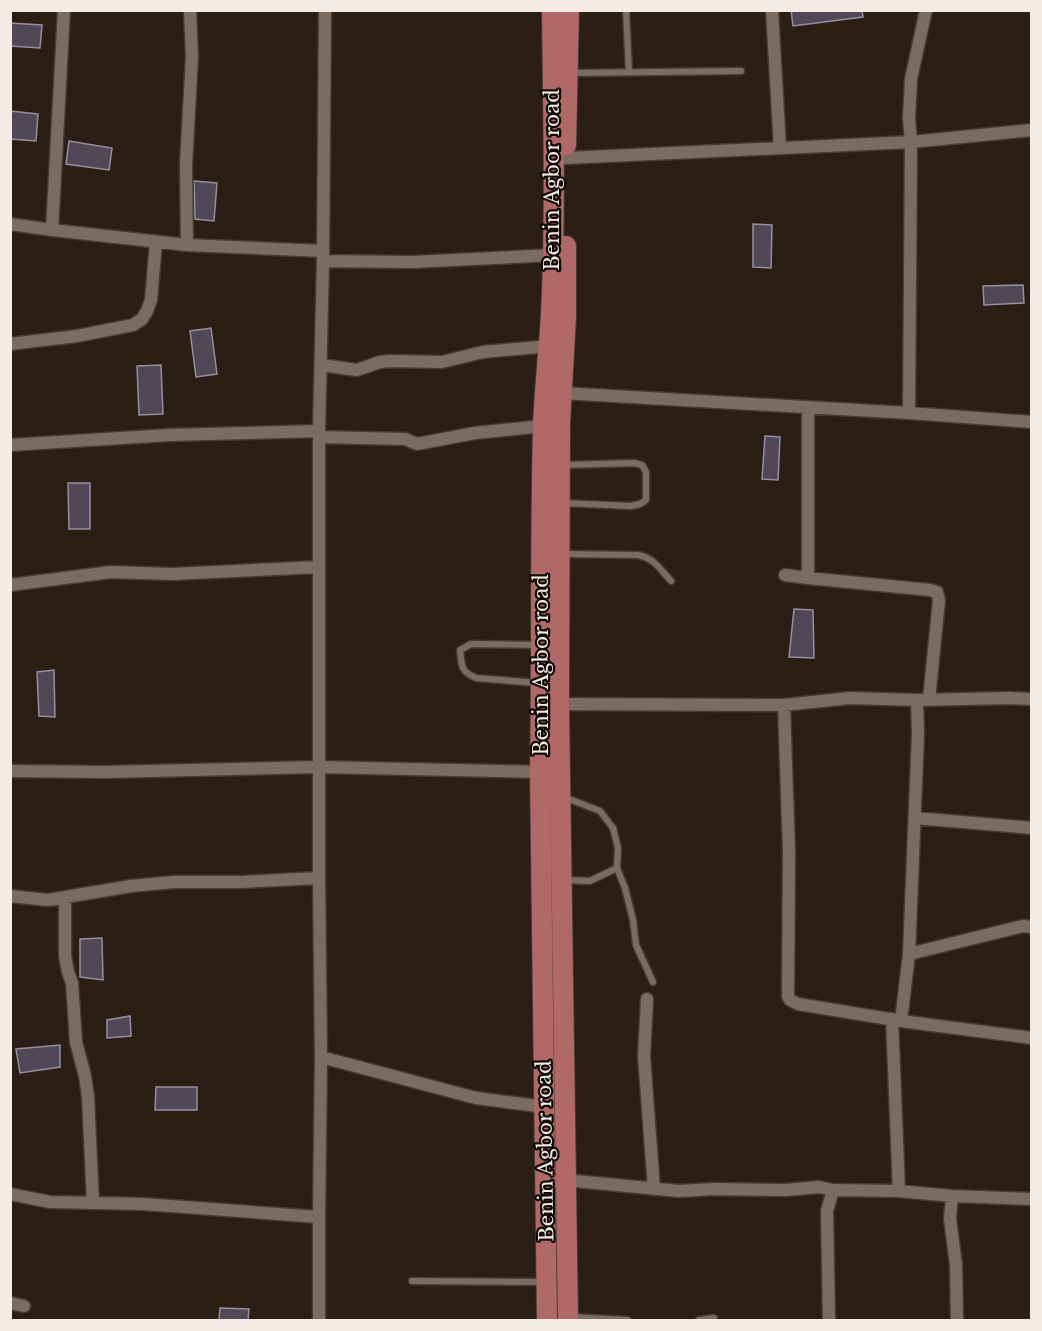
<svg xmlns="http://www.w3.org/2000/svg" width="1042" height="1331" font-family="'Libre Baskerville',serif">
  <rect width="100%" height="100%" fill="#2b1e14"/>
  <path fill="#514857" stroke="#978e9f" stroke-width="1.5" d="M791,10h71l1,7 -70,9z
    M10,23l32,2 -2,23 -30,-2z
    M10,111l28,3 -2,27 -26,-2z
    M69,141l43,7 -3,22 -43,-6z
    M194,181l23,2 -3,38 -19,-2z
    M753,224l19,1 -1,43 -18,-1z
    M1023,285l1,18 -40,2 -1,-19z
    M211,328l6,46 -21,3 -6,-46z
    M161,365l2,49 -24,1 -2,-49z
    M765,436l15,1 -2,43 -16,-1z
    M68,483h22v46h-21z
    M794,609l19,1 1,48 -25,-1z
    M54,670l1,47 -16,-1 -2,-44z
    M102,938l1,42 -23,-3v-38z
    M130,1016l1,20 -24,2v-18z
    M60,1045v22l-40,6 -4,-24z
    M156,1087h41v23h-42z
    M220,1308l29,1 -1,11h-29z"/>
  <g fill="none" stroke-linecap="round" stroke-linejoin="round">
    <g stroke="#453a34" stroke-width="9">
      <path id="service" d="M626,10l3,62
        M571,73l170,-2
        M563,503l68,3 9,-2 6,-4v-28l-4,-7 -8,-2 -71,2
        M563,554l75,1c16,3 22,14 33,26
        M537,645l-66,-1 -11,6c2,16 0,21 16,28l61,5
        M617,868l8,20 8,32 3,25 17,37
        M563,880l27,1 27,-13 1,-20 -5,-20 -13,-17 -36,-14
        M412,1281l132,1
        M571,1317l57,3
        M699,1320l15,-2"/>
    </g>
    <g stroke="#453a34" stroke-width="15">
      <path id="minor" d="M772,10l8,138
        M566,158l345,-16 121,-12
        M10,224l42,6 135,15 136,6
        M52,230l12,-220
        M187,245l-1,-80 6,-109 -2,-46
        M323,261l89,1 141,-7
        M10,344l67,-8 56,-11 9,-6 5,-8 4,-11 5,-58
        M321,365l36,5 23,-8 10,-1 52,1 41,-10 66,-6
        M562,393l347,20 123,9
        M909,413l2,-271 -2,-23 2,-40 15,-69
        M319,437l86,2 12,5 58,-11 68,-7
        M10,445l159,-10 150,-4
        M785,575l23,3v-170
        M808,578l122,12 7,2 2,9 -10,98
        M10,585l101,-13 61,2 147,-7
        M559,704l225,1 66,-7 67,2 92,-2 23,1
        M784,705l5,147 -1,144 2,4 8,4 103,17 131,17
        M10,771l96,1 213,-5 221,5
        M915,818l117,10
        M10,896l38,4 83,-14 43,-4h67l78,-4
        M65,897v59l3,16 4,11 4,59 9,34 3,21 5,106
        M909,954l114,-28 9,1
        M647,999l-3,57 10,133
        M892,1019l7,172
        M901,1021l8,-67 9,-220 -1,-34
        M321,1057l155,41 69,9
        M545,1183l20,-3 114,11 35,-2 72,1 33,-3 14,3 66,1 53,5 80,3
        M10,1194l40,8 93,2 176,13
        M952,1196l-2,23 6,46 1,55
        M10,1303l14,3
        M319,1320v-103l2,-160 -2,-179v-447l4,-170 2,-251
        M829,1320l-2,-109 6,-21"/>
    </g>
    <g stroke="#453a34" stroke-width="22">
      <path id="trunk" d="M566,145l3,-135
        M566,246v71l-6,107 -1,280 9,616
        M547,1320l-7,-548c2,-115 0,-230 3,-344 1,-38 6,-76 8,-114 5,-101 2,-202 1,-304"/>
    </g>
    <use href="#service" stroke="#7c6c60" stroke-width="6"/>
    <use href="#minor" stroke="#7c6c60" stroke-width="12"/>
    <use href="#trunk" stroke="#b06967" stroke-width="20"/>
  </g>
  <g text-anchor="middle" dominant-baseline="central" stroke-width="4.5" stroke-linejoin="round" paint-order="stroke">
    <g font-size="20" fill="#f5ebe5" stroke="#0f0a06">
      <text transform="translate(552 180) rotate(-90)">Benin Agbor road</text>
      <text transform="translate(541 665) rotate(-90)">Benin Agbor road</text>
      <text transform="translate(545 1151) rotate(-91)">Benin Agbor road</text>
    </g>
  </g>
  <rect width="1042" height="1331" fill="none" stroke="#f5ebe5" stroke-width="24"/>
</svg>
